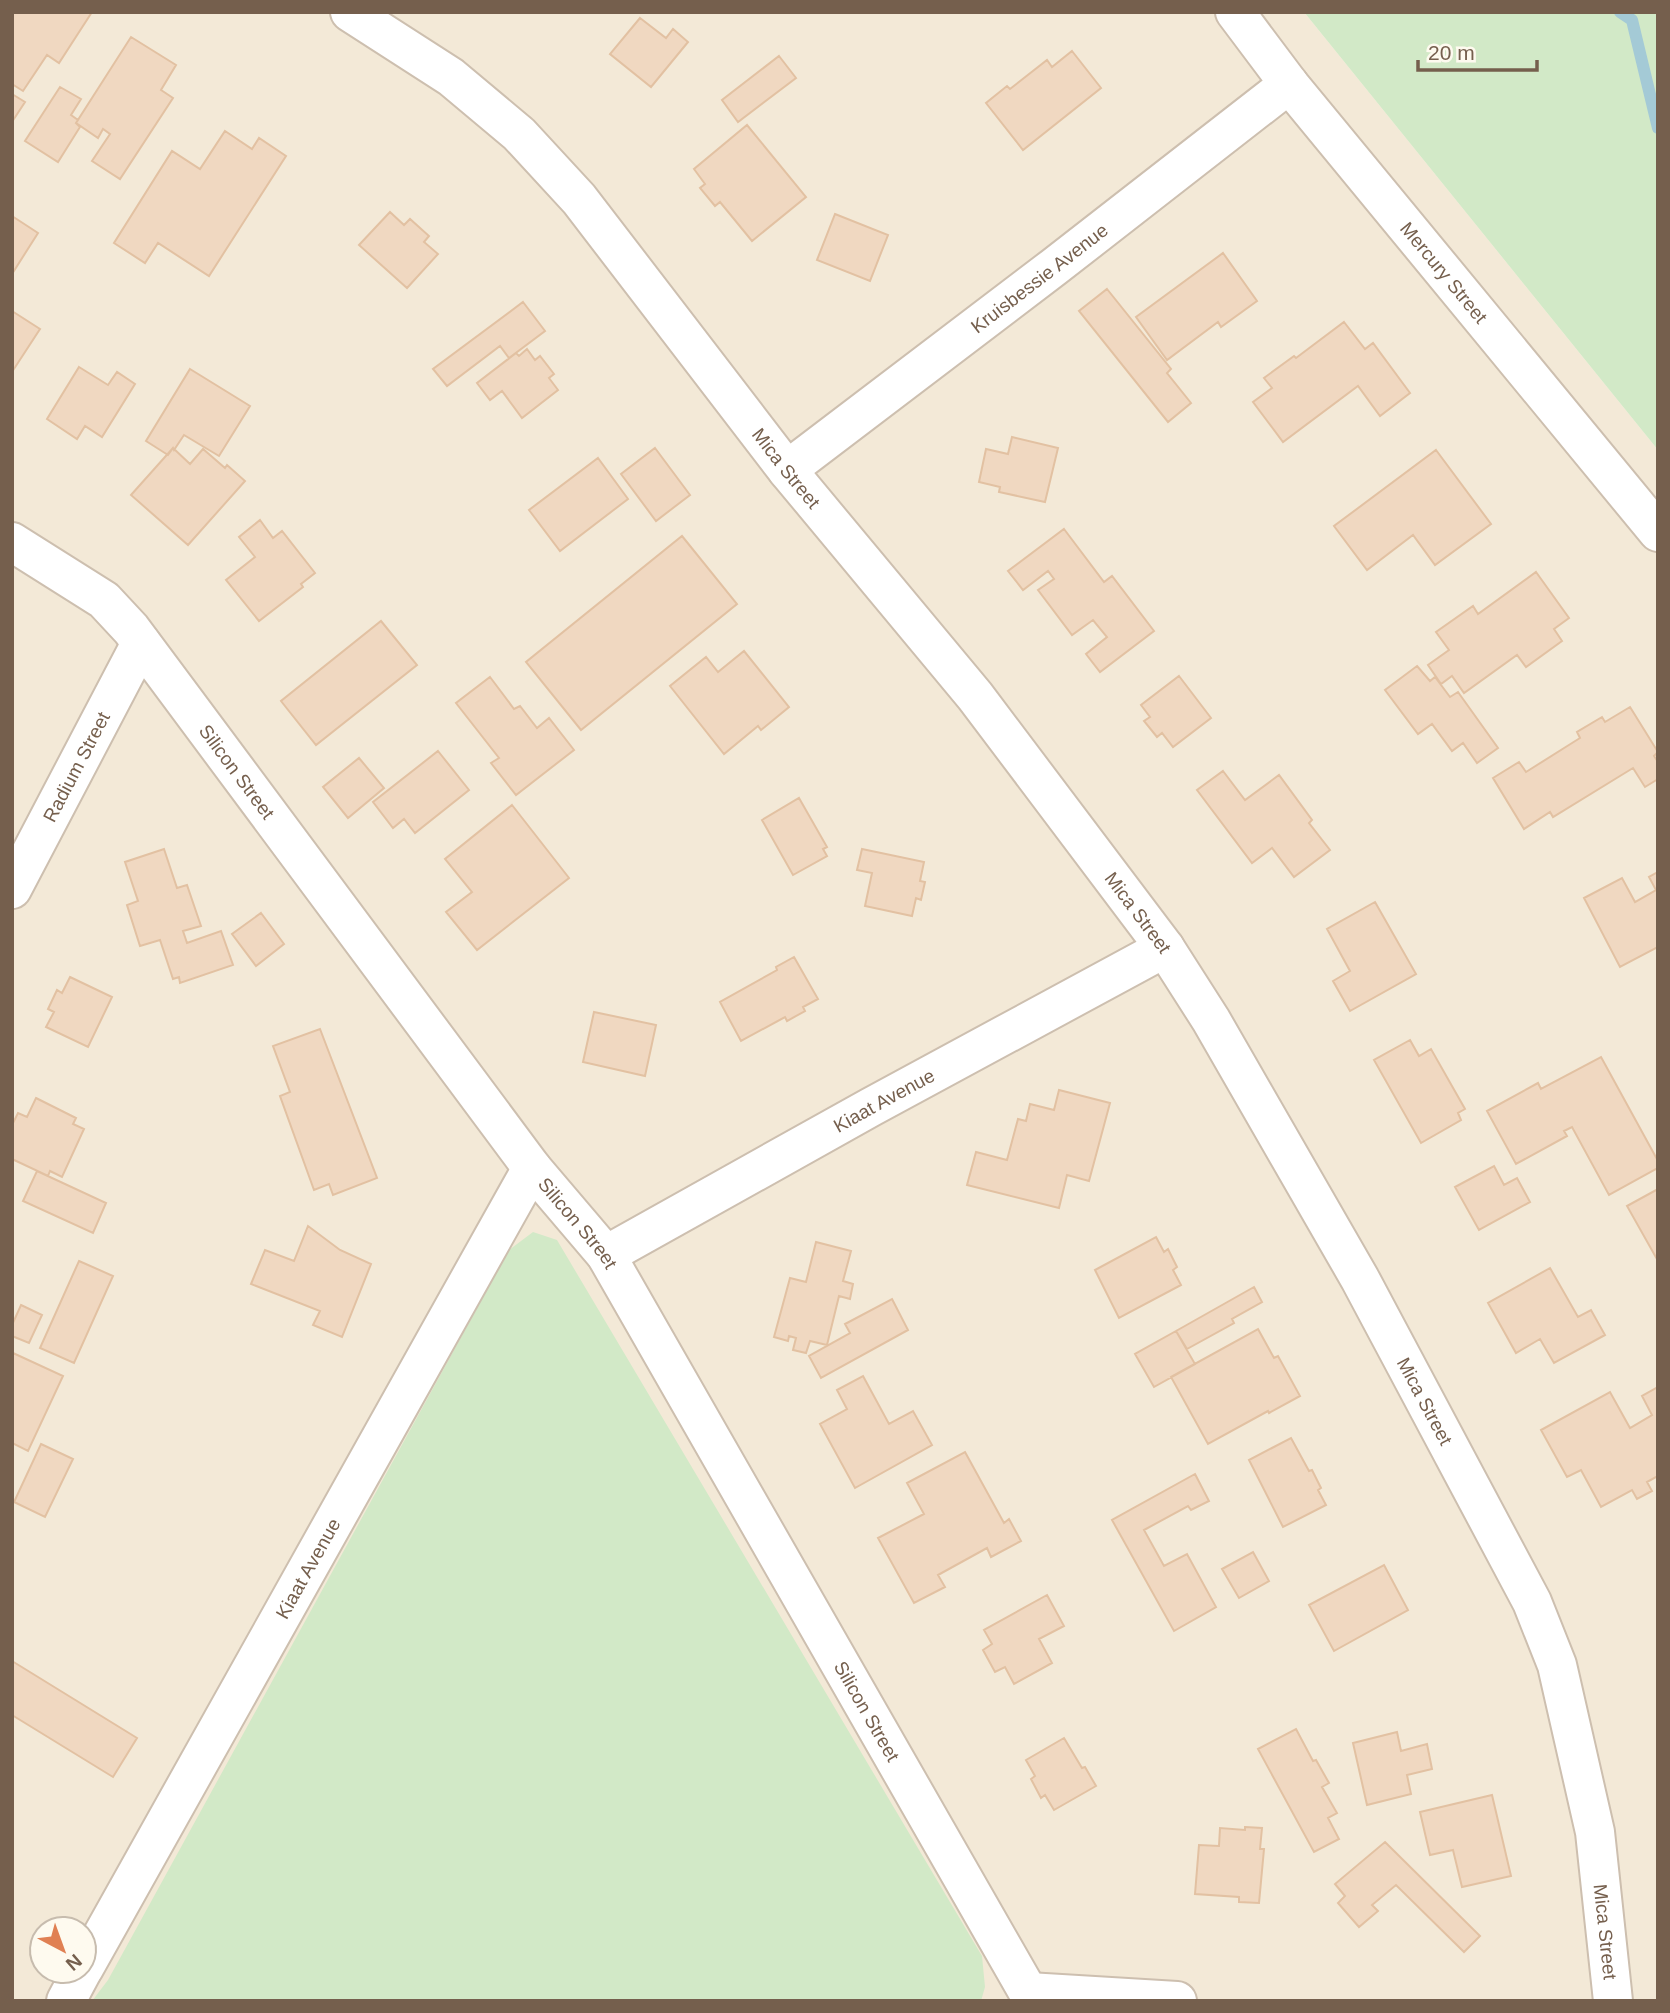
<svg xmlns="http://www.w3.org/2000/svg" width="1670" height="2013" font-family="Arial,sans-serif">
  <rect width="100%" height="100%" fill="#fcf6e9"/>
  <path fill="#f3e9d7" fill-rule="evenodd" d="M12,12h1292l354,438v1551h-1646zM42,1929h42v42h-42z"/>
  <path fill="#d2e9c7" d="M1304,12h354v438z
    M533,1232l24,8 425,716 3,31 -4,14h-889l16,-21 401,-730z"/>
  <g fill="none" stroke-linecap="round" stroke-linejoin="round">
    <path stroke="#a4cad6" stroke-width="12" d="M1620,12l12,8 26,108"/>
  </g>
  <path fill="#f0d8c1" stroke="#e2c1a2" stroke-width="2" d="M12,12h80l-33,51 -12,-8 -24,36 -11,-7z
    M640,18l26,20 7,-9 15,13 -37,45 -41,-33z
    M131,37l45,28 -15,25 12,8 -53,81 -28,-18 18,-27 -7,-5 -5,9 -22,-15z
    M1072,51l29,37 -78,62 -37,-47 21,-17 3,3 37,-29 5,7z
    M779,56l17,22 -58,44 -16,-22z
    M60,87l21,12 -10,16 7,5 -2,3 4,4 -22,35 -33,-21z
    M12,94l13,8 -13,20z
    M747,125l59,72 -54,44 -32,-39 -5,4 -15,-18 5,-4 -11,-15z
    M225,131l27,18 7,-11 27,18 -77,120 -51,-33 -13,20 -31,-20 58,-92 28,18z
    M390,212l14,13 6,-6 19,17 -5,6 14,12 -31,34 -48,-43z
    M835,214l53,21 -18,46 -53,-21z
    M12,216l26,17 -26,41z
    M1223,253l34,48 -36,26 -3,-5 -51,38 -31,-43z
    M1107,289l64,80 -4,4 24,30 -23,19 -89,-111z
    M523,302l22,29 -36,27 -9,-12 -53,40 -14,-17z
    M12,311l28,18 -28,43z
    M1344,322l21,27 8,-6 37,50 -30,23 -22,-30 -75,56 -30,-40 19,-14 -8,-10 30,-22 2,2z
    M527,349l8,11 5,-4 14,18 -5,4 9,12 -36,28 -20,-27 -12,9 -13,-17 39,-30 3,3z
    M79,367l29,18 9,-13 18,12 -33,53 -17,-11 -8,13 -30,-20z
    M190,369l60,37 -31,50 -35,-21 -10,15 -1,-2 -5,7 -22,-14z
    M1012,437l46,11 -13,54 -46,-10 1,-5 -21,-5 7,-33 22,5z
    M173,448l17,16 13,-15 22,19 2,-3 18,16 -57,64 -57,-50z
    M655,448l35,47 -34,26 -35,-47z
    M1436,450l55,74 -56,41 -22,-30 -46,35 -33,-44z
    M598,458l30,41 -68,52 -31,-41z
    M260,520l13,18 9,-7 33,42 -14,11 2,3 -44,34 -33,-41 29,-23 -16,-20z
    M1064,529l40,53 8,-6 42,55 -54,41 -14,-18 21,-17 -14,-17 -21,15 -34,-45 16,-11 -6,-8 -25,19 -15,-19z
    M682,536l55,68 -156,126 -55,-68z
    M1536,572l33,46 -15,11 8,12 -36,26 -9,-12 -53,38 -12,-17 -11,8 -13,-19 21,-15 -13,-18 37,-26 5,8z
    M381,621l36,44 -101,80 -35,-44z
    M744,651l45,56 -28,23 -3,-4 -34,28 -54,-68 36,-29 12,15z
    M1417,666l13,15 5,-4 15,20 8,-5 40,56 -21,15 -14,-20 -11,8 -20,-27 -14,10 -33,-44z
    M1179,676l32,42 -38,29 -11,-14 -5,4 -13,-16 6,-4 -9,-12z
    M490,677l24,32 6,-3 17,22 12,-10 25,32 -58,45 -25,-32 8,-5 -43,-55z
    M1630,707l28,45 -4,4 4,6v17l-13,8 -12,-19 -80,49 -3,-5 -26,17 -31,-51 26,-16 7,10 54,-34 -3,-6 25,-15 3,5z
    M438,751l31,39 -54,43 -11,-14 -11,9 -20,-26z
    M359,758l25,30 -36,30 -25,-31z
    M1223,771l22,29 34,-25 33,45 -3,3 21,27 -36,27 -22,-29 -20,15 -55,-73z
    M799,798l28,49 -4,2 4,7 -34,19 -31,-55z
    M512,805l57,73 -92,72 -31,-38 26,-20 -27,-33z
    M164,849l13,39 10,-3 14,41 -18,5 4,12 34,-12 12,34 -53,18 -1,-6 -6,2 -13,-39 -20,6 -13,-41 11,-4 -13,-39z
    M862,849l62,13 -4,19 5,1 -4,18 -5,-2 -4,18 -47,-10 7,-33 -15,-3z
    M1658,872v75l-38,20 -36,-69 38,-20 13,24 21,-12 -7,-13z
    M1375,902l41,72 -66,37 -17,-30 17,-10 -23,-42z
    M261,913l23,31 -28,22 -24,-32z
    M794,957l24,42 -15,8 2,4 -18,10 -2,-4 -44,24 -21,-39 57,-32 -1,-3z
    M70,977l42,20 -24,50 -42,-20 8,-15 -6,-3 9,-19 5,3z
    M594,1012l62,13 -11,51 -62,-14z
    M320,1029l57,149 -44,17 -4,-11 -15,6 -34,-94 10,-4 -17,-46z
    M1410,1040l9,16 12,-7 34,60 -7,4 3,7 -40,23 -47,-83z
    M1601,1057l57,104v7l-49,27 -37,-68 -8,4 3,5 -51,28 -29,-53 51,-28 3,6z
    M1059,1090l51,13 -21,78 -22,-6 -8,33 -92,-23 9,-33 31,8 11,-41 8,2 4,-17 24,6z
    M36,1098l40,20 -3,6 11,5 -22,48 -12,-6 -2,5 -36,-17v-34l6,-12 9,4z
    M1494,1166l10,19 13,-7 13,24 -51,28 -24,-43z
    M37,1171l69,32 -13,30 -70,-32z
    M1658,1189v72l-31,-55z
    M308,1226l32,24 31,14 -29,73 -29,-12 7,-14 -69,-27 14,-34 29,11z
    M1156,1237l8,15 4,-3 9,18 -4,3 8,15 -62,33 -24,-48z
    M816,1242l35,9 -8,30 10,3 -3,15 -11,-3 -12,49 -17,-4 -4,12 -13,-3 3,-12 -7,-2 -1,5 -14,-4 16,-59 16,4z
    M79,1261l34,15 -39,87 -34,-15z
    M1550,1268l28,49 13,-7 14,25 -51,28 -14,-24 -24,14 -28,-50z
    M1254,1287l8,15 -30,17 2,4 -47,26 -11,-18z
    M892,1299l16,31 -87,48 -12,-22 41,-23 -5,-9z
    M21,1305l21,10 -13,28 -17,-7v-11z
    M1258,1329l16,29 4,-2 22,40 -31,17 -1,-2 -60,33 -37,-67z
    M1176,1331l19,33 -41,23 -19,-33z
    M13,1353l50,23 -35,75 -16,-8z
    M863,1376l26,48 24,-13 19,34 -77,43 -35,-64 27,-15 -10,-19z
    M1658,1387v89l-11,6 5,9 -15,8 -5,-9 -31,17 -20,-37 -14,7 -26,-47 69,-38 20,36 22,-13 -10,-19z
    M1291,1438l18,33 3,-1 9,18 -3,2 8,15 -43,22 -34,-67z
    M41,1444l32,15 -28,58 -31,-15z
    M965,1452l39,71 5,-4 12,22 -30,16 -4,-9 -49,27 7,12 -31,16 -36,-65 46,-24 -17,-31z
    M1195,1474l14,27 -18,9 -3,-4 -44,24 20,36 23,-12 29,53 -42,24 -62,-111z
    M1253,1552l16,29 -30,17 -17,-29z
    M1384,1565l24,45 -74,41 -25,-46z
    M1047,1595l17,31 -25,13 13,24 -38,21 -9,-17 -10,5 -12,-22 9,-6 -8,-14z
    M12,1661l125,77 -24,39 -101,-62z
    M1296,1729l17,32 3,-1 13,23 -7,4 15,26 -9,5 11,21 -25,13 -56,-103z
    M1397,1732l4,19 26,-7 5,25 -25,6 4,19 -44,11 -14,-62z
    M1064,1738l18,30 3,-1 11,19 -42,24 -9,-15 -4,3 -10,-19 4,-3 -9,-16z
    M1492,1795l19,81 -49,11 -9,-37 -23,5 -10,-43z
    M1245,1827l17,1 -2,21h4l-5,54 -20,-1v-5l-44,-3 4,-49 20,1 1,-18 25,2z
    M1385,1842l95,94 -16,16 -68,-67 -24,20 6,6 -19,16 -21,-24 7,-7 -10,-12z"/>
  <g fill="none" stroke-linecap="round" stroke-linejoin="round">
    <g stroke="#cdbfaf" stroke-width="42">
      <g id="street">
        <path id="s1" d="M350,12l101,65 68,57 60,65 208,271 188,226 190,252 46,72 149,259 172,323 25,63 38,167 18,169"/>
        <path id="s2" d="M1235,12l54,72 369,448"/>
        <path id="s3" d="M787,470l267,-203 235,-183"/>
        <path id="s4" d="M12,542l92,58 27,29 401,539 74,87 422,737"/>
        <path id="s5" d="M12,889l129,-246"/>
        <path id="s6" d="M606,1255l265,-148 294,-159"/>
        <path id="s7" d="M84,1968l448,-800"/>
        <path d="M1028,1992l149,9"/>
        <path d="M66,2001l16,-30"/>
      </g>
    </g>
    <use href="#street" stroke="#fff" stroke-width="38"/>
  </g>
  <g text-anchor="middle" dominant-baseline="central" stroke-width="7" stroke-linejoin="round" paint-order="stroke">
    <g font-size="19" fill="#755f4d" stroke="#fefaef">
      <text stroke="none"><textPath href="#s2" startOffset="334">Mercury Street</textPath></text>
      <text stroke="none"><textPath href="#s3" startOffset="317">Kruisbessie Avenue</textPath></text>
      <text stroke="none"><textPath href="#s1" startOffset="637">Mica Street</textPath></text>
      <text stroke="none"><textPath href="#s5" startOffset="138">Radium Street</textPath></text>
      <text stroke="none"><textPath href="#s4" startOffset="326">Silicon Street</textPath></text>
      <text stroke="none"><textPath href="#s1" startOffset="1204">Mica Street</textPath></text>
      <text stroke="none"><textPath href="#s6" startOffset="318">Kiaat Avenue</textPath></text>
      <text stroke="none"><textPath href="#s4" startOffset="892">Silicon Street</textPath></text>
      <text stroke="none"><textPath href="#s1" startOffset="1771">Mica Street</textPath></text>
      <text stroke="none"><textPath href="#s7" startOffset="458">Kiaat Avenue</textPath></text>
      <text stroke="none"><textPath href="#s4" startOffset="1460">Silicon Street</textPath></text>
      <text stroke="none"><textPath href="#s1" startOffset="2338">Mica Street</textPath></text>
    </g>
  </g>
  <rect width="1670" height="2013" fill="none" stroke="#755f4d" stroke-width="28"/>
  <g transform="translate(63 1950) rotate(139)"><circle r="33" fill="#fefaef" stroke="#c7bcae" stroke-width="2"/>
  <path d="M0-5L12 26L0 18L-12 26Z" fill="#e08053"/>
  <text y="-10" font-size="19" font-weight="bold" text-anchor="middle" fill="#755f4d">N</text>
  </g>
  <path d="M1418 60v10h119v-10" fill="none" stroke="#755f4d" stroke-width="3.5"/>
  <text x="1428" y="60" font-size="21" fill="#755f4d" stroke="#fefaef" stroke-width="5" paint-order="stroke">20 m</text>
</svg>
